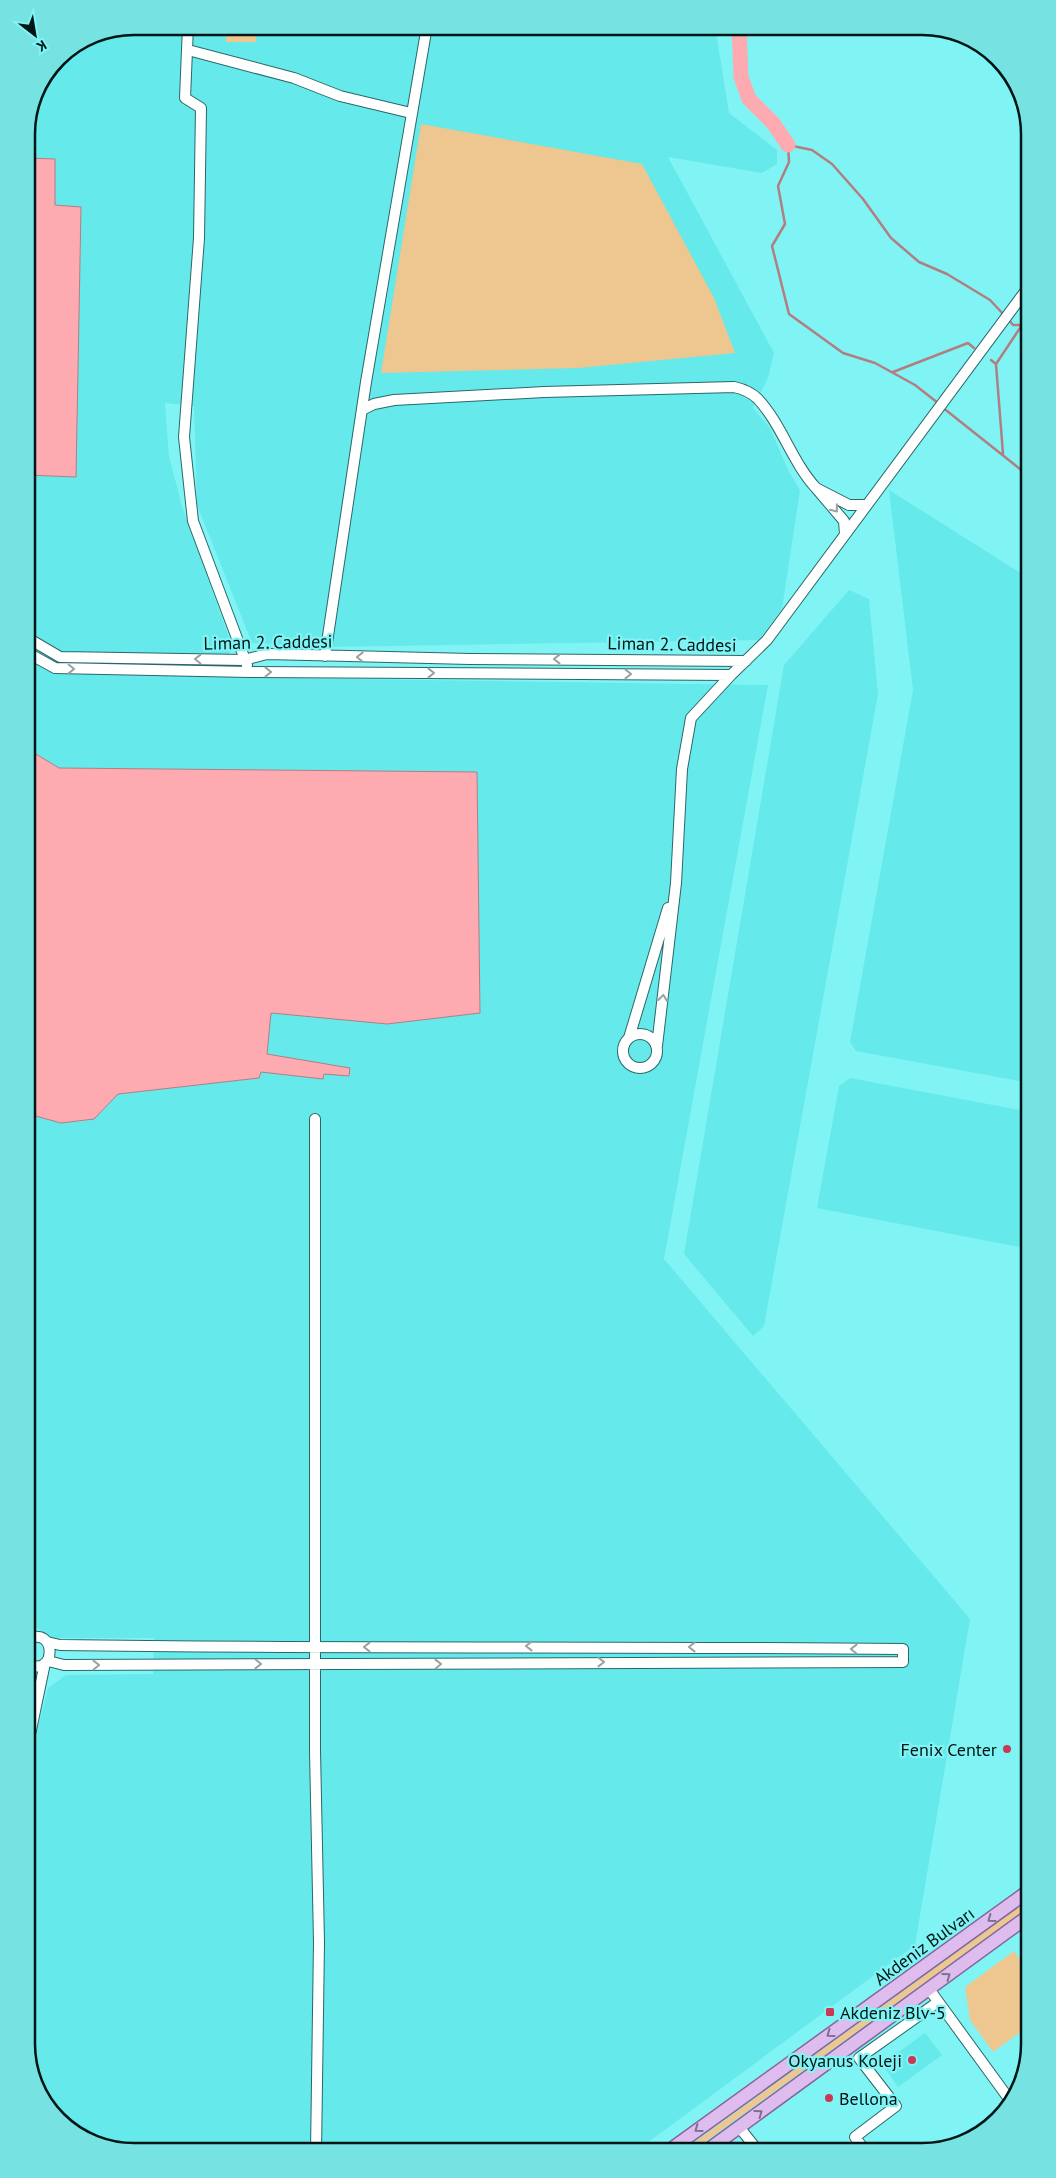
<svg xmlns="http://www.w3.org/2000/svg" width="1056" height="2178" font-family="'PT Sans',sans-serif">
  <rect width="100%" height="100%" fill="#80f4f4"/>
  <path fill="#66e9ea" d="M134,26h581l14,87 48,37v14l-15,9 -94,-16 106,196 -6,25 -15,30 17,20 18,42 12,20 -18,119 -23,31 -432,7 -75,-4 -55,-138 -3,-99 -29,-3 4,53 13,50 49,137 -6,34 543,8 -104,574 306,360 -55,326 -280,207h-508l-53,-19 -40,-48 -8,-41v-252l12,-65 10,-39 18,-13 87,-1 1,-36h-102l-26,-17v-509l6,3 46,7 16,-3 24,-25 141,-16 1,-6 63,7 1,-5 26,-6 -83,-14 4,-42 116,12 93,-11 -3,-241 -418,-4 -33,-20v-273l50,1 5,-269 -26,-2v-46l-29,-1v-31l9,-35 23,-35 35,-23z
    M889,490l141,89v504l-174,-32 -6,-9 63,-352z
    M849,590l20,9 9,95 -114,632 -11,10 -69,-82 100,-589z
    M850,1078l180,34v137l-213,-41 22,-122z
    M925,2033l17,22 -44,32 -16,-23z"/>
  <path fill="#eec68f" d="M227,26h29v16h-30z
    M421,124l221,40 72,134 21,55 -157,15 -197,5z
    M1030,1899v7l-339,246h-10z
    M1014,1951l16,23v51l-37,27 -23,-32 -5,-33z"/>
  <path fill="#fdabb0" stroke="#b17e82" d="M26,158l29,1v46l26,2 -5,270 -50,-2z
    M26,748l33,20 418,4 3,241 -93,11 -116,-11 -4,41 83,14 -1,8 -25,-2 -1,5 -62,-7 -2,6 -141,16 -24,25 -33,4 -29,-8 -6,-3z"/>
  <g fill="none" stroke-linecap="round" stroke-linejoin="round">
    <path stroke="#b17e82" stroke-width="2.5" d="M1009,320l4,5h9l8,-7
      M991,360l5,4 7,90
      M996,364l26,-39
      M893,372l75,-29 6,5
      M938,403l-23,-18 -40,-22 -32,-10 -54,-39 -17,-68 13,-22 -7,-38 11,-24 -1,-17 24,5 20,14 31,35 28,39 28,24 28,12 43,26 15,16
      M942,407l88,70"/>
    <path stroke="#fdabb0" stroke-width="15" d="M739,26l2,51 8,22 24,24 15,22"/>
    <g stroke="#2a6868" stroke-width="12">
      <path id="minor" d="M188,26l-3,72 16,10 -2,130 -15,199 9,84 54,144
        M188,50l106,28 46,18 71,17
        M362,410l12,-6 20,-4 150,-8 190,-5c9,2 17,5 24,12 24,26 34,63 58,89
        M845,534l-1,-13 -28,-33 33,17h18
        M26,637l34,20 184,3 23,-6 203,5 276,2
        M26,652l29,16 195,4 481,3 36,-35 263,-355
        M325,656l41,-274 61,-356
        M623 1051a17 17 0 1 1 34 0a17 17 0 1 1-34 0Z
        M629,1038l39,-130
        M657,1046l19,-163 6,-114 9,-51 40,-43
        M315,1119v632l4,191 -3,210
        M47,1642l13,3c281,4 562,1 843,4v13l-839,3 -16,-4
        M26,1663c31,18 32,-40 0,-23
        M26,1754l19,-91
        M929,1989l83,114
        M739,2127l20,25
        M866,2152l-11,-15 41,-31 -37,-48 79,-56"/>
    </g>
    <g stroke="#83659b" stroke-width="15">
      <path id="major" d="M667,2152l363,-262
        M705,2152l325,-237"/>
    </g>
    <use href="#minor" stroke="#fff" stroke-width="10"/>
    <use href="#major" stroke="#dfbcee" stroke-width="12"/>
  </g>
  <defs><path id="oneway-chevron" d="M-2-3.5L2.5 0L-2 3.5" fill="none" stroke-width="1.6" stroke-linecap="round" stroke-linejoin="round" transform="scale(1.25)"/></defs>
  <g stroke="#99a2a2">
    <use href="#oneway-chevron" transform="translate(835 509) rotate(52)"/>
    <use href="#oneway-chevron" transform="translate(360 657) rotate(-179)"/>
    <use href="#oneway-chevron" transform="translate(198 659) rotate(-179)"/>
    <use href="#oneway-chevron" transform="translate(557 659) rotate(180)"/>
    <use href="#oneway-chevron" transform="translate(71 669) rotate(1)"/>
    <use href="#oneway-chevron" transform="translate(268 672)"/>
    <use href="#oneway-chevron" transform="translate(431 673)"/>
    <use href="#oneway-chevron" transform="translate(628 674)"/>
    <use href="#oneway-chevron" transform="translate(663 998) rotate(-83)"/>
    <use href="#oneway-chevron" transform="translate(529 1646) rotate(-180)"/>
    <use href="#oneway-chevron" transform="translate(367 1647) rotate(180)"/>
    <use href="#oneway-chevron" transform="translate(692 1647) rotate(-180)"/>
    <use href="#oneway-chevron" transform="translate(854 1649) rotate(-179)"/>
    <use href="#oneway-chevron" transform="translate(601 1662)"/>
    <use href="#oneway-chevron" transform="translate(258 1664) rotate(1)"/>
    <use href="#oneway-chevron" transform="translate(438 1664) rotate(-1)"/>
    <use href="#oneway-chevron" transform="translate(96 1665) rotate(-1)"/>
  </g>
  <g stroke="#7b718d">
    <use href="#oneway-chevron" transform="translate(991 1919) rotate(144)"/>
    <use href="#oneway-chevron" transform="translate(947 1976) rotate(-36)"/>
    <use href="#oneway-chevron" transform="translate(830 2034) rotate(144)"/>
    <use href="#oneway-chevron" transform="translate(759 2113) rotate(-36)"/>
    <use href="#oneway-chevron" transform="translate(698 2129) rotate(144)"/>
  </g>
  <g fill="#ca3952" stroke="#80f4f4" stroke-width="2">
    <circle cx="1007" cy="1749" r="5"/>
    <rect x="825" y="2007" width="10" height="10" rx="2.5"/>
    <circle cx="912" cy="2060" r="5"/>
    <circle cx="829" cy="2098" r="5"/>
  </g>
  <g text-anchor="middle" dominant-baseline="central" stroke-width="4.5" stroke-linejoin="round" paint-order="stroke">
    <g font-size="18" fill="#001616" stroke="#80f4f4">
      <text transform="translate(268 642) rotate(-1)">Liman 2. Caddesi</text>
      <text transform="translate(672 644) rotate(1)">Liman 2. Caddesi</text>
      <text transform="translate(924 1946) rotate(-36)">Akdeniz Bulvarı</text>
    </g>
    <g font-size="18" fill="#001616" stroke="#80f4f4" text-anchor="end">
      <text x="997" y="1749">Fenix Center</text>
      <text x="840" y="2012" text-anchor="start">Akdeniz Blv-5</text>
      <text x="902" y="2060">Okyanus Koleji</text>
      <text x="839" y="2098" text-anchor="start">Bellona</text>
    </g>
  </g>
  <path d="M0 0H1056V2178H0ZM134 35H922A99 99 0 0 1 1021 134V2044A99 99 0 0 1 922 2143H134A99 99 0 0 1 35 2044V134A99 99 0 0 1 134 35Z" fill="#76e2e2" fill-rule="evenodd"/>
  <path fill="none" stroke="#001616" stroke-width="2.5" d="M134 35H922A99 99 0 0 1 1021 134V2044A99 99 0 0 1 922 2143H134A99 99 0 0 1 35 2044V134A99 99 0 0 1 134 35Z"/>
  <g transform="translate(35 35) rotate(149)" stroke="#80f4f4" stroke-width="4" paint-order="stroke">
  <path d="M0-4L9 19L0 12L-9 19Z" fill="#001616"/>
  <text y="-8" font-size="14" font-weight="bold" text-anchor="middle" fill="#001616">K</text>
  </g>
</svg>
